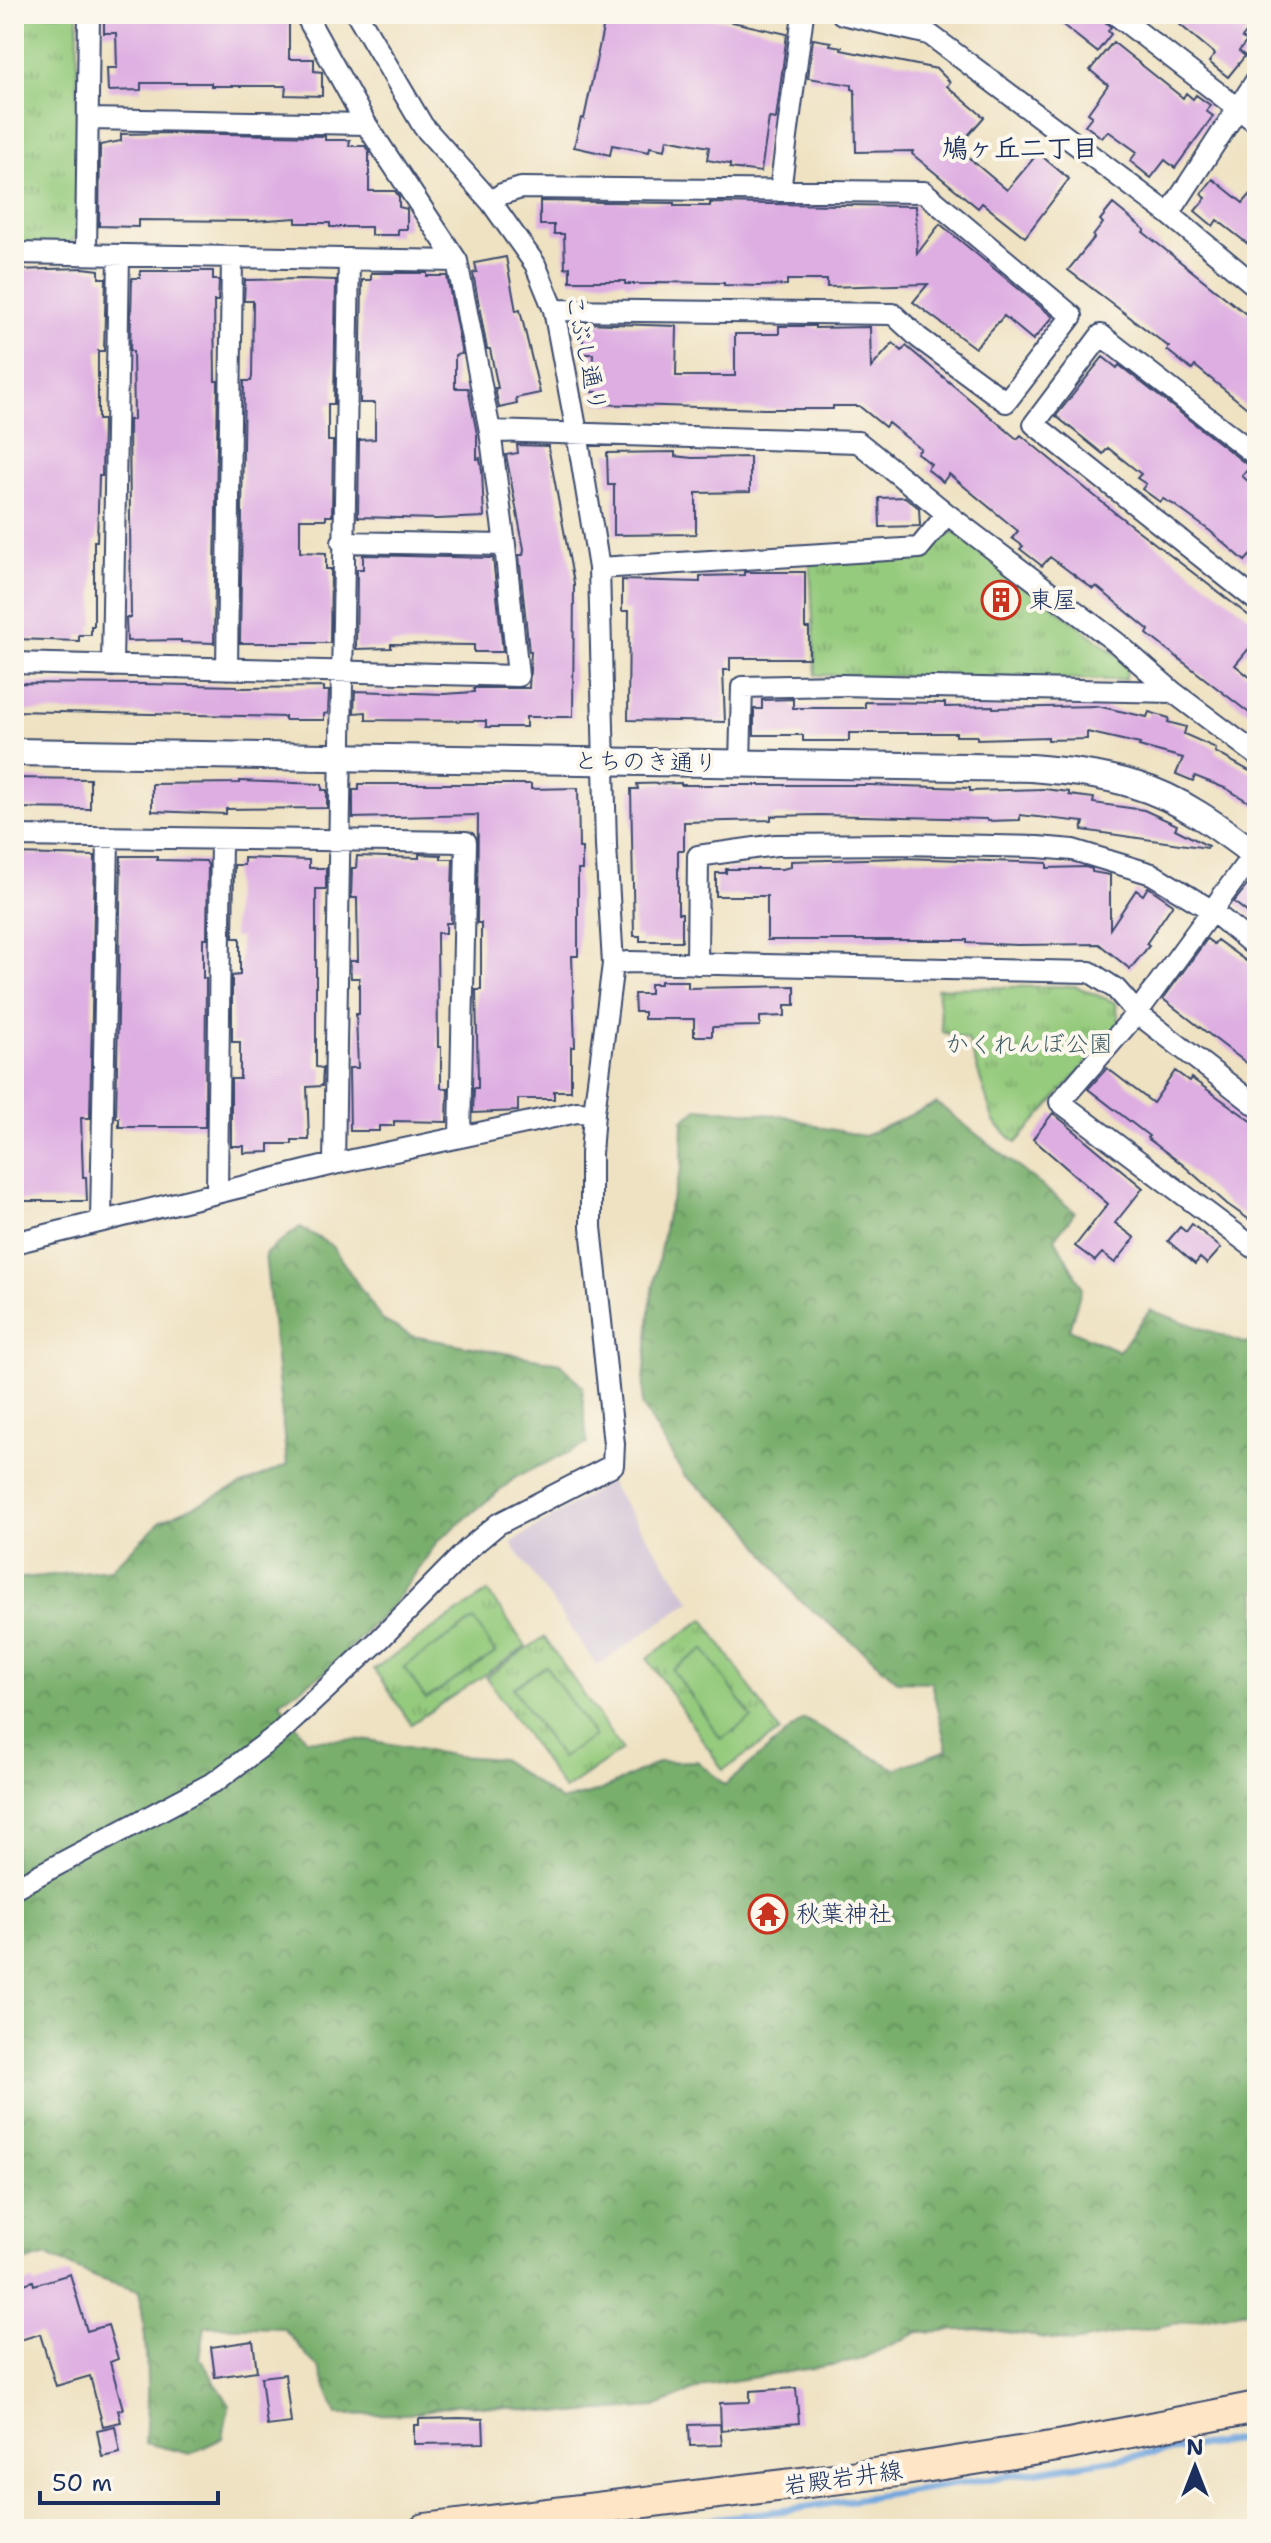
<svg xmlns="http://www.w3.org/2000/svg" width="1271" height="2543" font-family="'Shantell Sans','Klee One',sans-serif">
  <defs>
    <pattern id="grass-tufts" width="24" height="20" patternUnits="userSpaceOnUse" patternTransform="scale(2)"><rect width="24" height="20" fill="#95cb7d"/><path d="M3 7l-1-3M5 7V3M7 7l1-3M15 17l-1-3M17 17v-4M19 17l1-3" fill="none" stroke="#79a56a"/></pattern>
    <pattern id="forest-crowns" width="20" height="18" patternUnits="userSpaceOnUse" patternTransform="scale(2)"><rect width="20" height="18" fill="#78af6c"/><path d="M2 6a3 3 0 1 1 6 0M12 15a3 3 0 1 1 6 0" fill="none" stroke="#628f5c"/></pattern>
  </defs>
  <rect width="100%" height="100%" fill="#fbf7ec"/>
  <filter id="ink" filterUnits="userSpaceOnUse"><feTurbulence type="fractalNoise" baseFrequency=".0125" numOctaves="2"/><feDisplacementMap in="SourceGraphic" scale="16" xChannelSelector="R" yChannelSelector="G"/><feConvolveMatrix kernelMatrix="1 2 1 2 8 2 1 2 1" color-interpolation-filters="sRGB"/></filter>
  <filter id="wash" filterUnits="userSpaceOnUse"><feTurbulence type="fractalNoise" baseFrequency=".006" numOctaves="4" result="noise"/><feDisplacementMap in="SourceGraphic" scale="32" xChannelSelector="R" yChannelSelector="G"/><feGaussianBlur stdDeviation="1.8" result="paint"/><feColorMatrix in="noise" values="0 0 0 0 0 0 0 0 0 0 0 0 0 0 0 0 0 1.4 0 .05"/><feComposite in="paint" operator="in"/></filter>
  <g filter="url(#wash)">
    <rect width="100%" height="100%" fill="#efe2c2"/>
    <path fill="#ccbed4" d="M609,1482l82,119 -94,65 -86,-123z"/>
    <path fill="url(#grass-tufts)" stroke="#587d6e" stroke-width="2" d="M14,14h64l-2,223 -6,6 -56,1z
      M956,532l173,132 -4,16 -309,-5 -6,-112 113,-6 19,-23z
      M1075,986l41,17 4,23 -104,117 -22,-21 -26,-82 -26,-8 -5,-44z
      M488,1592l38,55 -115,77 -37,-55z
      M704,1619l76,113 -57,38 -76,-112z
      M544,1637l78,113 -58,40 -78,-113z"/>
    <path fill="url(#forest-crowns)" stroke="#4a6f65" stroke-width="2" d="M937,1103l138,109 -20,26 27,49 -13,42 50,22 31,-41 93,33 14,-2v968l-184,33 -88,-13 -66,3 -63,29 -149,24 -52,22 -84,6 -111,-9 -52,10 -71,1 -18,-46 -36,-41 -78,-2 -5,32 29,46 -6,34 -33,16 -45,-11c4,-52 3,-100 -6,-152l-40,-12 -51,-23 -34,8v-685l97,-10 51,-49 125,-55 -22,-211 35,-27 32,19 50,74 30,16 148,27 22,23 5,58 -71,33 -78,64 -45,64 -66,66 -47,31 26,37 63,1 87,16 45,3 60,42 39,-10 59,-29 38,-1 28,24 79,-66 91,50 52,-19 -16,-68 -34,-1 -27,-25 -73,-58 -53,-75 -60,-48 -42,-70 9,-105 16,-86 15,-47 1,-47 16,-12 87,8 38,12 40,8z"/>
    <path fill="#95cb7d" stroke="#587d6e" stroke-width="2" d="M474,1620l21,33 -69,46 -22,-32z
      M704,1649l48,69 -31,21 -48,-69z
      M546,1666l48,70 -33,22 -48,-70z"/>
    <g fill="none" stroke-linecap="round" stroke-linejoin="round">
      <path stroke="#70a5dd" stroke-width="7" d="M626,2529l162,-19 469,-73"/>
    </g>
    <g id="blocks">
      <path fill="#deaee2" d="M104,14h185v45h25v12l8,1v24l-37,-1 1,-9h-75v-3h-70v7l-33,1 -1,-23h10l-1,-35h-12z
        M606,14h90l91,20 -11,85 -7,-1 -8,54 -31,-4v-4l-23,-4 2,-13 -42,-8 -2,11 -15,-3 -1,5 -37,-7 -2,10 -36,-8 7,-29 3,1z
        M1049,14h53l1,6 8,7 -3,4 3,3 -14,18z
        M1167,14h90v5l-15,19 5,3 -8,10 6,5 -17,21 -19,-15 6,-8z
        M813,39l18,3 -1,3 12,2 -1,3 96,19 13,13 -3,4 37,31 -27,31 50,42 31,-37 31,26 -44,58 -43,-34 -4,5 -66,-54 1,-3 -57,1 -1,-62 -3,-1v-4l-44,-7z
        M1113,42l70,56 3,-5 7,6 3,-4 14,10 -4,6 7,5 -38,52 -10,-8 -14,18 -21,-17 7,-9 -29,-21 -6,7 -17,-13 7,-9 -4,-3 20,-28 -18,-15z
        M170,133l155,3v4h25l-1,6h16l4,6v39h26l4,6v10l8,2v20h-9v6h-27v-8h-41v-4h-34v-5l-44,3 -114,-1v7l-39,-1 1,-81 21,-4v-7z
        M1213,179l30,24 14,-16v64l-40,-31 -4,6 -18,-15 11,-13 -5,-4z
        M540,201l134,2v3h36v-3l206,3 1,48 23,-30 113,93 -20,23 -29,-24 -29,32 -62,-46 15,-18 -101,3v-7h-40v5l-29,1 -34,-1v-2l-68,-1v2h-31v-3h-55v-14l-5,1 -1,-34h-10v-9h-14z
        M1113,204l32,26 -2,2 103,82 11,-14v116l-62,-50 -3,4 -25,-20 2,-3 -101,-77 26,-32 -1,-2 10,-13 -3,-3z
        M506,257l10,54 4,-1 20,83 -24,5 1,6 -18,4 -4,-20h3l-8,-39h-3l-14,-76 4,-1 -2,-9z
        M83,268l16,2v8h7l-2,73h-6v69h5l-1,56h-3l-2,65h-3v85h-3v9h-12v6l-65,-2v-369z
        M140,271h73v9h6l-1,21h-4l1,80h3l-4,262 -33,-1v-2l-54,1 -1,-23h5l-2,-198h5l-1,-69h-3l2,-73h8z
        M371,273h56v3h20l15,78 -7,1v33h13l9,46v25l3,-1 2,13 2,46 -47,2 -79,-2 1,-77 16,-1v-36h-15l2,-123h9z
        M303,279l33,1 -2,124h-6v37h5l-1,75h-6v3h-26v33l26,1v16h5l-1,74h-90l4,-262h7l1,-4 1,-76h-9l1,-21z
        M583,323l94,3 -1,50h59v-42h44v-8h36v2l55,-1 1,41 22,-25 9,8 4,-5 111,93 4,-4 93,77 143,110v17l-22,26 22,18v36l-110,-85 2,-4 -53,-44 -3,3 -43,-32 -8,9 -22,-17 3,-3 -11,-8 6,-7 -69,-57 -6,8 -16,-13 4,-5 -14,-11 4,-4 -33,-26 -3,4 -26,-21h-26v3h-69l-167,-5v-12h-5l1,-38h-10z
        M1103,357l14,11 2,-3 131,102 -8,9 15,13v59l-12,13 -35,-30 -37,-27 -10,-5 -3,3 -18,-13 4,-5 -9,-6 4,-4 -33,-26 -5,6 -47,-38z
        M517,445l31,1 26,137 -1,134h-47v10h-40v-6l-120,-1v-8l-12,1 1,-22 89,3 30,-2v-4h55l2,-36h-2l-10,-97h4l1,-6 -18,-94 12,-2z
        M675,452v4l17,2 58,-1v35l-54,1v41l-82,1v-50h-6l-1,-32z
        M905,497l14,11 1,18 -40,1 -1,-29z
        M363,555l130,3 10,94h-29v-7l-83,-1v4l-35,1 1,-80h6z
        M744,572h61v56h4v30h-79v12h-7l2,52 -97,-2 1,-109h-7v-31l78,2v-6l44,-1z
        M14,683l129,1 94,2v2l87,-1v4h5l-1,22 -4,1v6h-39v-3l-271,-6z
        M793,699v9h72v-6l80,1v4l48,-1v2l104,-2 50,11 2,-5 20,6 -1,4 18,5 -2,7 32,14 -1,4 42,23v32l-30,-18 -32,-13 -2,5 -17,-7 7,-16 -44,-12 1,-2 -53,-12v7l-39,1v-3l-71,2v-3h-21v-3h-107v8h-46v-6h-49v-26h8v-9z
        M14,778l76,1v30l-76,-1z
        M240,781l82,3v6h5v18l-101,1v5l-74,-3v-27l88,-1z
        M681,783v2h187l102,3v3l74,-2 25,3v3l25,3 -1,5 51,7 33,15 -2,4 33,17 -1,2 -125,-18 2,-8 -64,-7v5l-33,1v-2l-168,-4 -48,1v4l-87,2v28h-6v63h4v28h-42v-5h-6l-3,-147h7l-1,-5z
        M359,784h172v5l47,-1 1,60h3v22h-4v86h-6l3,91h-4v44h-17v8h-36v12l-45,2 1,-25h4v-8l-2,-90h5v-67h-4l1,-108 -125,3v-28h6z
        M14,854l81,2 -5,262h-9l2,59h3l1,24h-73z
        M419,854l22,1v4h12l-2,64h-5v10h-9l1,114h3v41h7l-1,34 -53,-1v5h-15v5h-29l-1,-63h9l-2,-54h3v-36h-8l-1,-17h8l-1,-63h-6l1,-30h4l1,-12 62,2z
        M121,856h36v4l49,1 2,4 -1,73h-4v40h3l-1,149h-86v-9h-3z
        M244,858l65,2v8h17v21h-10v178l7,1 -1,18 -15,1 2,53h-17v4h-23v8l-25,1v-7h-13v-67h9v-37h-8v-66l8,-1v-37h-7l1,-73h10z
        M903,858l144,5v5l38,-1 7,2v3l18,3v54l26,-39 7,5 5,-8 25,17 -27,40 3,2 -19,23 -31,-25 -81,1 -51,-2v-3h-200v-44h-51v-23h10v-4h56l9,-2v-6z
        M1257,873v47l-23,-18z
        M1207,939l7,5 3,-4 40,29v102l-94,-72z
        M660,981h28v7l107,-2v19h-10v11l-25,1v9l-48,1v9h-18v-17h-50v-7h-9l-1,-18h16v-10h10z
        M1107,1068l46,35 22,-32 14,10 2,-3 66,47v100l-30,-21 -45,-40 -35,-26 2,-2 -61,-47z
        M1053,1113l90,75 -28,35 20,15 -20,25 -13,-10 -7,8 -20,-15 33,-42 -75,-65z
        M1192,1224l29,24 -14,16 -7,-6 -5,6 -27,-23 12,-14 6,5z
        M70,2274l17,57 21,-6 10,34 -8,3 13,47 -5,1 3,12 -18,4 -13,-50 -34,10 -16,-52 -20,6 -6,-18v-35l19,-6 1,4z
        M253,2341l4,30 -42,6 -4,-30z
        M285,2374l6,49 -24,3 -6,-49z
        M796,2388l3,35 -78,7 -1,-27 30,-1v-11z
        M460,2418l23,1 1,24 -70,1v-19h5v-6z
        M720,2424l2,21 -32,1 -1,-21z
        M115,2426l5,27 -18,4 -5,-27z"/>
    </g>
  </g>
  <g filter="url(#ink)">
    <use href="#blocks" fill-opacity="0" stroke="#3b4a6d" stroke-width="2"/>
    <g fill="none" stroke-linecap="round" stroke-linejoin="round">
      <g stroke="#3b4a6d" stroke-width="24">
        <path id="minor" d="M842,14l87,20 240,180 88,73
          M1115,14l142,109
          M88,119l278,5
          M780,191l23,-177
          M491,202l11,-8 19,-6 403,4 148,124 -66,86 -87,-64 -26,-24 -339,-4
          M1169,214l88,-135
          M14,253l443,8
          M86,254l3,-240
          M490,431l368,11 89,72 170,129 56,49 84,63
          M1257,456l-156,-121 -67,89 223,177
          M342,542l163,3
          M599,568l320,-20 28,-34
          M14,663l504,13 -13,-131 -15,-114 -33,-170 -91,-137 -61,-110
          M112,666l7,-411
          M227,669l5,-412
          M740,764l2,-77 98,-2 333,7
          M14,836l452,6 -6,294
          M1257,849l-120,164 -77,89 197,148
          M613,964l16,-2 461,10 26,17 21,24 120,93
          M697,964l1,-108 78,-11 126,-1 136,3 35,3 79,24 59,36 46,38
          M334,1164l15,-905
          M217,1193l4,-354
          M101,1220l7,-383
          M14,1243l320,-79 243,-52 17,1
          M14,1888l202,-107 62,-47 102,-95 89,-91 29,-24 115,-59 1,-21 -23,-217v-73l3,-41 19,-149 -7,-118 -7,-278 -22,-135 -23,-123 -19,-46 -44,-62 -68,-76 -66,-112"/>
      </g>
      <g stroke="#3b4a6d" stroke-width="30">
        <path id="tertiary" d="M14,752l1017,16c35,3 70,6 104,17 45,13 85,43 122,71"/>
      </g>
      <g stroke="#3b4a6d" stroke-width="34">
        <path id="secondary" d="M425,2529l473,-58 166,-26 193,-38"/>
      </g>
      <use href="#minor" stroke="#fff" stroke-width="20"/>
      <use href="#tertiary" stroke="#fff" stroke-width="26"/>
      <use href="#secondary" stroke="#fde5c5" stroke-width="30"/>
    </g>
  </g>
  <defs>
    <g id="building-ring" transform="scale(2)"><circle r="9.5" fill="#fbf7ec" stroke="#c8321e" stroke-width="1.5"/><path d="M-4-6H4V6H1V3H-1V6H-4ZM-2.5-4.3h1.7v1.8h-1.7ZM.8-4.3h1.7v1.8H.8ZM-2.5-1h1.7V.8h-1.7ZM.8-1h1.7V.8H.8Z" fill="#c8321e"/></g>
    <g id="temple-ring" transform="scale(2)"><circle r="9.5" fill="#fbf7ec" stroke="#c8321e" stroke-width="1.5"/><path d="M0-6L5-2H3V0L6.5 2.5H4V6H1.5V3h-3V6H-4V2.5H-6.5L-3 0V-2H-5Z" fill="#c8321e"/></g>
  </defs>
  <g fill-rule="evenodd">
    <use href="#building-ring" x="1001" y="600"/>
    <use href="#temple-ring" x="768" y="1914"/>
  </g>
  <g text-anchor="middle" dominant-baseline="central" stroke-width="8" stroke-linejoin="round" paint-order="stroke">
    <g font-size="24" fill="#1b2f5e" stroke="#fbf7ec">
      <text transform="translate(586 353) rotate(78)">こぶし通り</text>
      <text transform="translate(646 762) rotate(1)">とちのき通り</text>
      <text transform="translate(843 2478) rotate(-8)">岩殿岩井線</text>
    </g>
    <g font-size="24" fill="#1b2f5e" stroke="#fbf7ec" text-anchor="start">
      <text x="1029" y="600">東屋</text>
      <text x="796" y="1914">秋葉神社</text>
    </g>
    <g font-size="24" fill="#405e67" stroke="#fbf7ec">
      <text x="1029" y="1044">かくれんぼ公園</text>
    </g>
    <g font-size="26" font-weight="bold" fill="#1b2f5e" stroke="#fbf7ec">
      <text x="1020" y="147">鳩ヶ丘二丁目</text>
    </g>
  </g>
  <rect width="1271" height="2543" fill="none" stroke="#fbf7ec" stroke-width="48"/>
  <g transform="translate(1195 2467)" stroke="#fbf7ec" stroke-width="6" paint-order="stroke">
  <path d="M0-6L14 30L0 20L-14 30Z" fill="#1b2f5e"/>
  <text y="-12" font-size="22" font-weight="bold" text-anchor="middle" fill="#1b2f5e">N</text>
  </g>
  <path d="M40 2491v12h178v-12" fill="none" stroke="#1b2f5e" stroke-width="4"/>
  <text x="52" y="2491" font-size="24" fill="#1b2f5e" stroke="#fbf7ec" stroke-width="6" paint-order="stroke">50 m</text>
</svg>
